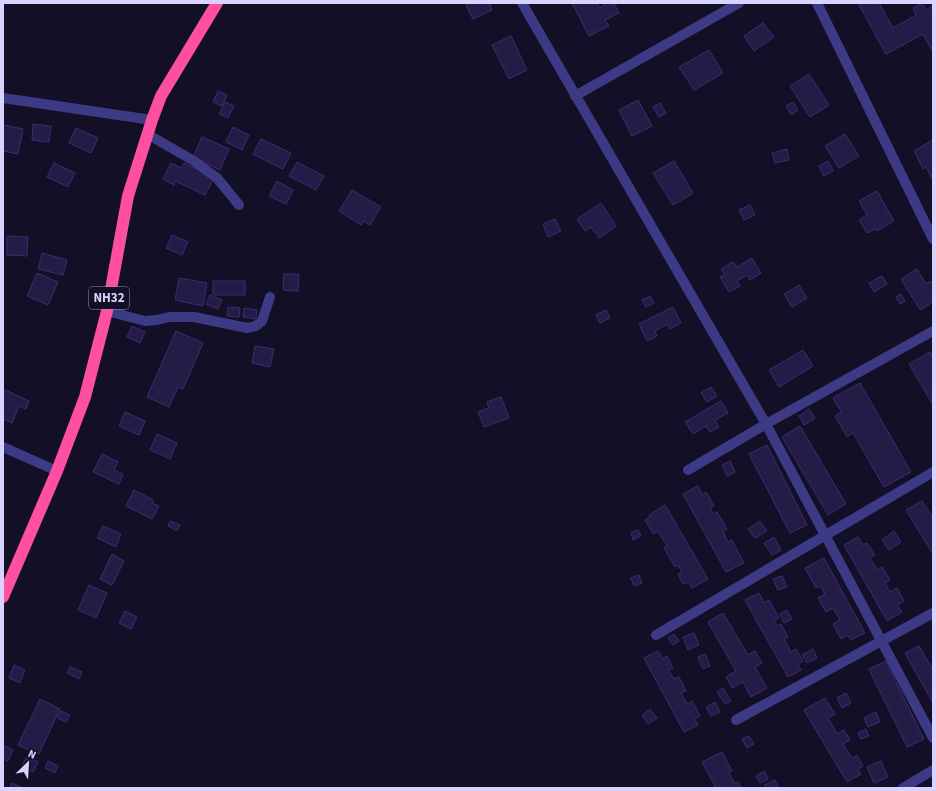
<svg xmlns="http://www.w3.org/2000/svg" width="936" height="791" font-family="'Source Sans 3',sans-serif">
  <rect width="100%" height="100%" fill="#130f26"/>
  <path fill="#241b47" stroke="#3b2d73" d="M471,3h18l3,7 -19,9 -7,-14z
    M572,3h25l2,5 9,-5h6l5,10 -14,7 4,6 -20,10z
    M858,3h21l14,25 23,-13 -3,-7 9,-5 4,7 7,-4v46l-10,-18 -37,20z
    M763,23l11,14 -20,14 -10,-15z
    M511,36l16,34 -18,9 -17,-34z
    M709,50l14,23 -29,17 -15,-23z
    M809,74l20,31 -19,12 -20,-31z
    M218,91l9,4 -5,11 -9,-4z
    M638,100l14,26 -20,10 -13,-26z
    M225,102l9,4 -6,12 -9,-4z
    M793,102l5,8 -7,5 -5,-9z
    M660,103l6,10 -7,4 -6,-10z
    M33,124l18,2 -2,16 -17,-2z
    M3,125l20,4 -5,25 -15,-3z
    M233,127l16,8 -7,15 -16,-8z
    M76,128l22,10 -7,15 -22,-10z
    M845,134l14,22 -20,12 -14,-22z
    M202,137l27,12 -9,21 -27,-13z
    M261,139l30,14 -8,16 -30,-15z
    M933,140v38l-1,1 -6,-12 -3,2 -9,-18z
    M787,149l2,11 -14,3 -3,-10z
    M674,161l19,32 -20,12 -20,-32z
    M828,161l5,10 -9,5 -5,-10z
    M297,162l27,14 -8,14 -27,-14z
    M54,163l21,10 -7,14 -21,-10z
    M171,163l10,5 3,-5 30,15 -9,17 -30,-14 -1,4 -11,-6z
    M277,181l16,9 -7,14 -17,-8z
    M352,190l29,17 -11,18 -6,-4 -3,4 -22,-14z
    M877,191l17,30 -17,10 -2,-2 -8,4 -8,-13 8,-5 -8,-14z
    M601,203l15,23 -17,12 -8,-11 -6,4 -8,-12z
    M750,205l5,10 -11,5 -5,-10z
    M555,219l6,12 -13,6 -5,-13z
    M172,235l16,7 -6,13 -16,-7z
    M7,236l21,1 -1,19 -20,-1z
    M42,253l25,7 -4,15 -25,-6z
    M752,258l9,15 -11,7 -3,-5 -10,6 3,5 -11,6 -9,-15 5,-2 -4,-6 12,-7 4,5z
    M917,269l9,15 4,-3 3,4v17l-13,8 -19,-31z
    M37,273l21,9 -10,23 -21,-9z
    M284,274h15l-1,17 -15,-1z
    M882,276l5,8 -13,8 -5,-9z
    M179,278l28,5 -4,23 -28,-6z
    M213,281h32v14h-32z
    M799,285l8,13 -15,9 -8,-13z
    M901,294l4,7 -5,3 -4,-7z
    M210,295l12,5 -4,9 -12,-5z
    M650,296l4,7 -8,4 -4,-7z
    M228,307l12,1 -1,9 -12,-1z
    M673,307l8,16 -11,6 -3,-5 -12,7 2,5 -10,5 -8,-17z
    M244,308l13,2 -1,9 -13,-2z
    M606,310l4,8 -10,5 -4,-8z
    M132,326l13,6 -5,11 -13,-6z
    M176,331l27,12 -20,46 -5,-2 -9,20 -22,-10z
    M255,346l19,3 -4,18 -18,-4z
    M803,350l10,16 -34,21 -10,-17z
    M930,352l3,6 -1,45 -23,-39z
    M860,383l51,89 -27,15 -31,-54 -6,4 -12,-21 6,-4 -8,-14z
    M711,387l6,9 -10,6 -6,-9z
    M3,389l26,12 -3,8 -7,-3 -7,17 -9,-4z
    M501,397l8,21 -25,9 -6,-15 11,-4 -2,-6z
    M721,401l7,12 -13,7 4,7 -9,5 -4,-6 -13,8 -8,-12z
    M809,409l6,9 -11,7 -5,-9z
    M125,412l20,9 -6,14 -20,-9z
    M800,426l46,78 -18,11 -46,-78z
    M157,434l20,9 -7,16 -20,-9z
    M767,445l40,80 -17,8 -41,-79z
    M102,454l16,8 -4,8 9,4 -4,10 -26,-12z
    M730,461l5,11 -8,4 -5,-11z
    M698,486l4,9 4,-3 8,14 -4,2 3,6 4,-2 10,17 -4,3 5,10 4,-2 12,23 -18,9 -43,-78z
    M134,490l19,10 -1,3 7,3 -7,13 -26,-13z
    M922,501l11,17v36l-27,-44z
    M665,505l43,74 -16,9 -4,-6 -5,2 -5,-10 4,-2 -4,-7 -3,2 -11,-19 3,-2 -9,-15 -5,3 -8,-14 5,-3 -1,-2z
    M170,521l10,4 -3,6 -9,-5z
    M760,521l7,10 -12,7 -7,-9z
    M103,526l18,8 -5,13 -19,-9z
    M638,530l3,6 -8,4 -2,-7z
    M894,531l7,11 -12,8 -7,-10z
    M774,537l7,13 -9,5 -8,-12z
    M858,537l5,8 4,-2 8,12 -5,3 7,12 5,-3 8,13 -5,3 5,9 7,-4 7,13 -7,4 5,7 -15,9 -43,-76z
    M112,554l12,7 -12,24 -12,-6z
    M824,558l41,75 -14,7 -3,-5 -7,4 -8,-15 7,-4 -7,-12 -7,4 -8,-14 7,-4 -4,-8 -5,2 -11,-20z
    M639,575l3,8 -8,3 -3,-8z
    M782,576l5,11 -9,3 -5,-11z
    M89,585l18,8 -11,25 -18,-8z
    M759,593l5,10 5,-3 10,18 -5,3 3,5 4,-2 7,13 -4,2 7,13 5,-3 7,12 -5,3 3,6 -13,7 -43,-77z
    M787,610l5,9 -8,4 -4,-9z
    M125,611l12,6 -6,12 -12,-6z
    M723,613l25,42 7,-4 7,12 -7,4 12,21 -16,9 -8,-15 -11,6 -6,-11 10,-6 -28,-49z
    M694,633l5,12 -11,5 -5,-13z
    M674,634l5,7 -6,4 -5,-7z
    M919,646l14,24v33l-28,-50z
    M813,649l4,9 -10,5 -5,-8z
    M658,651l5,8 4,-3 6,12 -5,2 6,9 5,-2 7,14 -5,2 6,11 5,-3 8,15 -5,3 3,6 -14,7 -40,-74z
    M705,654l5,12 -7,3 -5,-12z
    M886,661l38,78 -17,8 -38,-78z
    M14,665l11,5 -5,13 -11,-5z
    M70,667l12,5 -3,7 -12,-6z
    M723,688l8,13 -6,3 -8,-12z
    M846,693l5,10 -9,5 -5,-10z
    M825,698l10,16 -7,4 9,16 7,-4 6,10 -7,4 9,14 5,-3 6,11 -5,3 3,5 -14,8 -43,-72z
    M40,699l20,10 -21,45 -21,-9z
    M715,702l5,10 -9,4 -5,-9z
    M650,709l7,9 -9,6 -6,-9z
    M61,711l9,4 -4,7 -8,-4z
    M876,712l4,10 -12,5 -4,-9z
    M866,729l3,7 -8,3 -3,-6z
    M749,736l5,8 -7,4 -5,-9z
    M3,745l10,5 -5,11 -5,-2z
    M722,752l10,19 -3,2 6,11 3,-2 3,6h-25l-14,-26z
    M27,756l11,6 -5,10 -11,-6z
    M48,761l10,5 -3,7 -10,-5z
    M881,761l7,16 -14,6 -7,-16z
    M764,771l4,8 -8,4 -4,-7z
    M775,780l3,8h-12l-1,-3z
    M12,783l11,5h-13z"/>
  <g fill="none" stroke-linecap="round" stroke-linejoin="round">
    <path stroke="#3d3a85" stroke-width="10" d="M522,3l244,421 167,314
      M817,3l116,236
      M575,96l164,-93
      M3,98l149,22
      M147,134l47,27 23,17 22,27
      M107,311l38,10 12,-1 12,-3h25l53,11 9,-2 6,-5 8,-24
      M3,447l54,24
      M688,470l78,-46 167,-93
      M656,635l277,-163
      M736,720l197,-107
      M903,788l30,-18"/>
    <path stroke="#ff4fa3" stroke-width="12" d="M3,597l54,-126 28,-74 22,-86 21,-115 24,-76 9,-24 56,-93"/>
  </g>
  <g text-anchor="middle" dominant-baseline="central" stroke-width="3" stroke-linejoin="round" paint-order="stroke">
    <rect fill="#130f26" stroke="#9e99be" stroke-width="1" x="89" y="287" width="40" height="22" rx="3"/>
    <g font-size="13" font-weight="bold" fill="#d9d4ff">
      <text x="109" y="298">NH32</text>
    </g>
  </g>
  <rect width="936" height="791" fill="none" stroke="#d9d4ff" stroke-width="8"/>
  <g transform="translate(28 763) rotate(25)" stroke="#130f26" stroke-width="3" paint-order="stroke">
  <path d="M0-3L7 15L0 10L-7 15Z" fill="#d9d4ff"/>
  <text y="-6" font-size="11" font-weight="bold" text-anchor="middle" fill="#d9d4ff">N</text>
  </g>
</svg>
